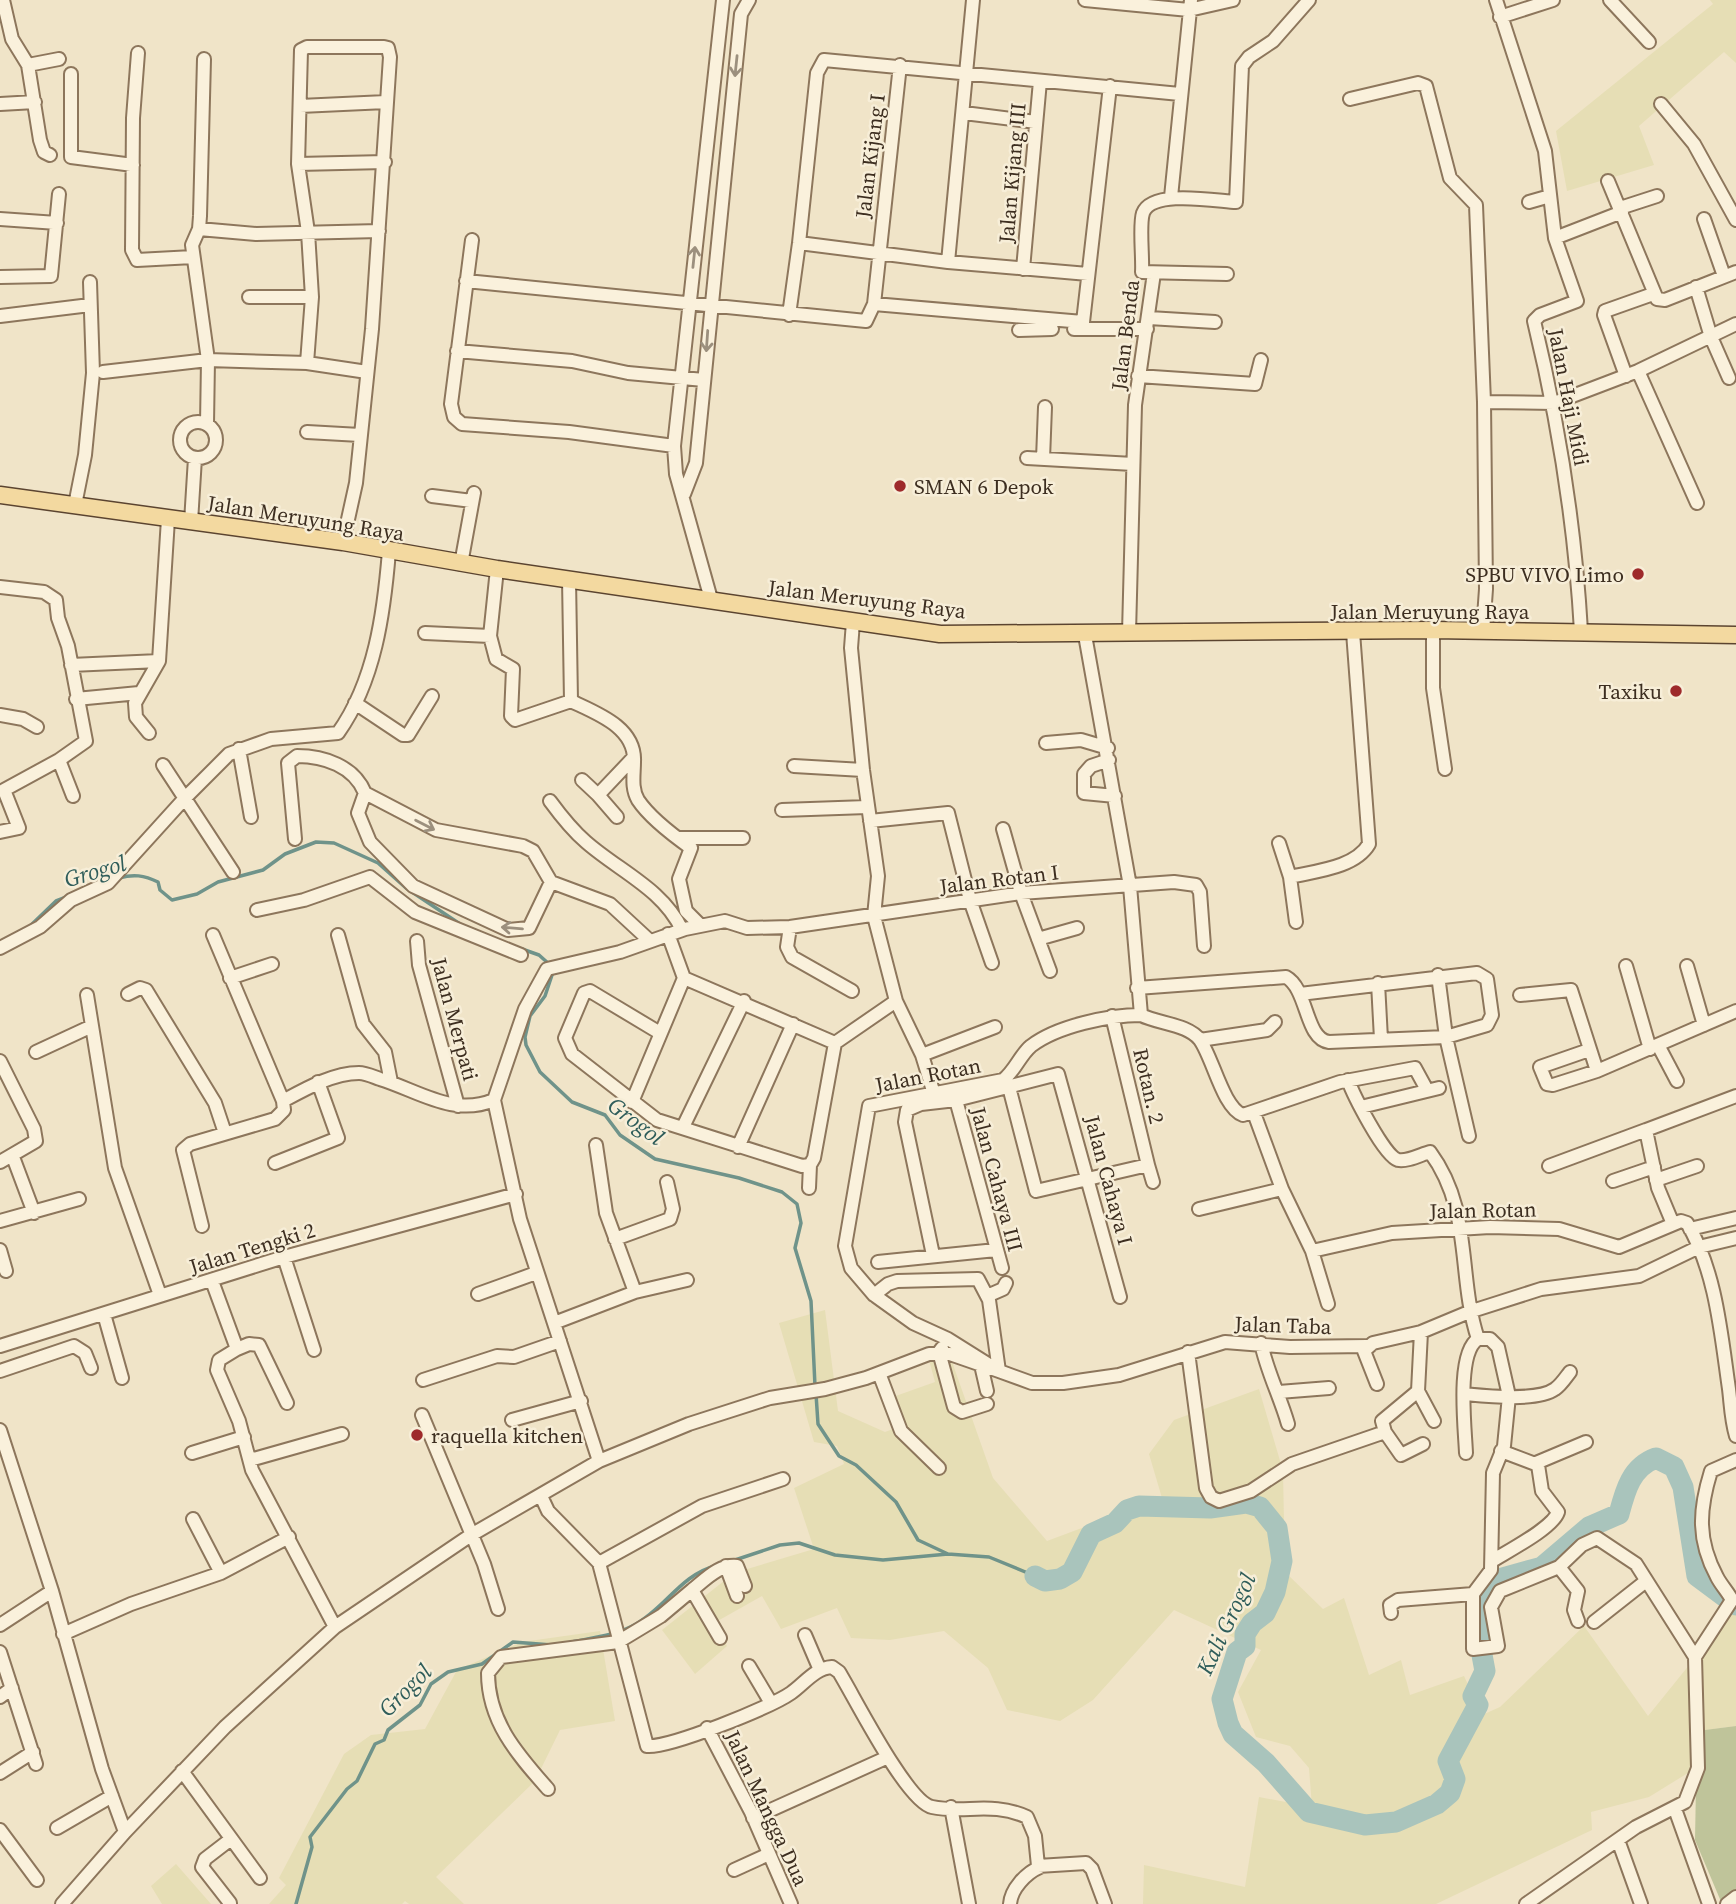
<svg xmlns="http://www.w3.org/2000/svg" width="1736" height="1904" font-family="'Source Serif 4',serif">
  <rect width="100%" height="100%" fill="#f0e4c8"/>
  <path fill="#e6deb5" d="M1710,0h26v63l-12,-11 -85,74 15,39 -87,26 -11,-60 157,-127z
    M825,1310l13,101 47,21 16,-6 -11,-28 45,-16 -6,-22 21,-4 43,122 54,63 115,-43 -13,-44 25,-34 85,-31 24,82 2,101 38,37 21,-11 25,77 32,-15 9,35 54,-19 18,39 18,-8 84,-81 64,90 88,-109v119l-39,5 -1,37 -47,29 -58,15 1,18 -156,74h-293l1,-39 101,22 14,-90 53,10 -3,-39 -19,-22 -34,-9 -18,-45 23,-42 -87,-40 -81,90 -33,21 -53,-11 -19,-42 -44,-37 -54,9 -39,-2 -14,-30 -56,21 -19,-33 -48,27 13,23 -32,28 -33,-44 72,-57 80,-24 -20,-61 50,-24 -7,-18 -23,-4 -35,-119z
    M600,1631l15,90 -55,9 -25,51 -99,96 28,27h-55l-4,-3 -3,3h-133l17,-19 -7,-7 65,-124 27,-19 54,-6 32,-59 65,-28z
    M176,1864l35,40h-49l-11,-18z"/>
  <path fill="#bfc49a" d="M1736,1726v178h-14l-27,-64 2,-109z"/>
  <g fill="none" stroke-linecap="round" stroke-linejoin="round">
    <path stroke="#6f938a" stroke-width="3.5" d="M119,878c14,-4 25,-3 39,4l2,8 12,10 25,-6 21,-12 45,-12 22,-16 31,-12 18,1 44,20 28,25 57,38
      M29,927l27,-26 13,-5
      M522,949l17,6 10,9
      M554,969l-9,27 -15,20 -5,21 1,8 14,27 32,30 33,13 15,20 35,24 84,19 43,14 15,12 4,19 -6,25 16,53 4,85
      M816,1394l2,30 21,32 17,9 40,37 22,38 30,14
      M732,1561l48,-16 19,-2 36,12 48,5 65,-6 41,3 46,19
      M567,1643c23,-5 49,-7 69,-19 29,-16 45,-49 79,-58
      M296,1904l16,-57 -2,-10 37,-48 10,-8 18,-37 9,-4 4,-10 32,-25 11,-21 17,-12 34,-8 31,-22 39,3"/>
    <path stroke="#a9c4bc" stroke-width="21" d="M1035,1576l10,5 15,-2 12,-7 19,-38 24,-11 12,-13 12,-4 71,2 36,-5 14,4 17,21 5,33 -7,31 -10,21 -13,10 -7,11v12l-8,6 -15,47 6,24 5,11 33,29 43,49 56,13 31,-3 41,-18 13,-11 5,-14 -7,-18 30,-56 -5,-9 12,-25 -3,-16 5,-20 -5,-22 9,-24 11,-11 40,-11 47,-40 30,-13c6,-23 12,-47 37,-56l18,9 9,20 14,89 39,29"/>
    <g stroke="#8d765c" stroke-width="16">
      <path id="minor" d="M3,0l9,39 16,26 12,75 4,12 6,3
        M1085,0l104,10 44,-10
        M1496,0l49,151 10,87 22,63 -37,14 -6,6c25,103 41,205 47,310
        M1610,0l39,42
        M1500,17l53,-17
        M138,53l-5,65 -1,132 5,10 56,-3
        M204,59l-4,157 -1,13 -7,16 16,115 -1,64
        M28,65l31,-6
        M71,74v83l62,8
        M1350,99l68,-16 8,3 24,92 26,27 8,197 2,187 -3,42
        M0,104l35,-2
        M1661,104l33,40 42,76
        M300,106l86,-4
        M964,113l72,9
        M298,164l87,-2
        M1608,181l49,118 8,1 71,-28
        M1171,197l20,-197
        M1529,202l21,-6
        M1620,208l37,-12
        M0,219l57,4
        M1704,219l20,57
        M199,229l57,5 123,-3
        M1555,238l67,-26
        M472,240l-21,164 3,13 8,7 107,8 105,14
        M799,243l149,19 140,12
        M948,262l25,-262
        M1023,269l17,-188
        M1227,274l-85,-2c1,-15 -3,-47 1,-59 9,-24 73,-12 93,-11l6,-136 7,-9 24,-16 36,-41
        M0,277l51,-1 8,-82
        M466,281l400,40 8,-17 26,-239
        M1696,287l15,50 18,41
        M249,297h63
        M874,304l209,18 27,-236
        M789,315l10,-72 18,-170 7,-13 356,34
        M0,316l90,-11
        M1149,318l66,4
        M1074,329h73
        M1019,330l33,-1
        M457,351l115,10 56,12 76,7
        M307,363l5,-66 -4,-65 -10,-68 3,-114 6,-3h77l4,1 2,9 -18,272 -16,154 -13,59
        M1638,371l59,132
        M103,372l105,-12 99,3 60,9
        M1138,376l117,8 6,-24
        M1626,376l-22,-61 1,-4 48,-17
        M1484,402l70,1 84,-32 98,-47
        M180 440a18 18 0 1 1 36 0a18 18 0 1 1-36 0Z
        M307,432l53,3
        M1027,458l106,6
        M1043,459l2,-52
        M684,494l12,-31 45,-449 8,-14
        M432,496l40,5
        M75,505l10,-50 8,-82 -3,-91
        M191,522l4,-64
        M461,564l13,-71
        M497,569l-7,67 6,23 17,10 -2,47 4,4 56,-19
        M569,579l2,122
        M0,587l44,5 12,8 2,18 10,28 18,95 -27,19 14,36
        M711,599l-35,-125 -2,-28 49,-446
        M853,622l-2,26 12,122 15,106 -4,40 22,85 26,54 12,39
        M1433,630v58l12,81
        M425,633l65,3
        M1129,633l6,-228 19,-132
        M1085,635l45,251 11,129c-32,0 -84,11 -110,31 -11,9 -16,25 -28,34l-134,26 -24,140 6,22 23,27 39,28 35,16 51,32 33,12h31l56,-8 106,-33 65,5 77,-1
        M71,665l88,-4
        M76,699l63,-6
        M571,701c25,12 65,26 63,61 0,13 -3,26 4,38 12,18 36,36 53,48l-12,31 7,32 14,14
        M355,703l48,32h5l24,-39
        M0,715l23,4 14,8
        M149,733l-13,-16 -1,-14 24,-42 9,-142
        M1046,743l35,-3 27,8
        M239,749l12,68
        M1109,760l-18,6 -7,8v19l31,3
        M163,765l70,107
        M794,766l69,4
        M582,780l16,15
        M365,793l-7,20 12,29 43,44 95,44 21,-2 22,-46
        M550,801c11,15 22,29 36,41 33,29 77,47 96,88
        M782,810l85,-3
        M617,817l-19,-22 36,-38
        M870,821l78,-8 22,87 22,63
        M1003,829l18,64 29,78
        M0,832l19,-4 -15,-38 55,-30
        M678,838h65
        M295,839l-7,-76 9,-7c27,0 57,10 68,37l71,37 87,16 10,5 18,31 59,22 40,37
        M1279,843l11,34
        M370,877l45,35 106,43
        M257,910l47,-10 66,-23
        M1296,922l-6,-45c25,-6 65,-9 79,-33l-16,-212
        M790,927l-3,20 5,10 60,34
        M213,935l70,166
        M338,935l25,89 22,28 6,30
        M1038,939l39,-11
        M417,941l2,24 39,141
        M0,948l40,-21 31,-27 37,-17 77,-85 44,-44 42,-15 67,-6c37,-52 46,-120 51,-182
        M1626,966l24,83
        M1687,966l17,59
        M1438,975l8,62 23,99
        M230,978l42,-14
        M684,978l151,65 61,-42
        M1378,983l3,56
        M1137,988l149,-11c22,12 19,62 43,65l117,-5 41,-12 5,-10 -5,-36 -10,-6 -177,21
        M128,994l12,-6 6,2 69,113 10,30
        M87,995l28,173 45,127
        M1520,995l51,-5 26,81
        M1141,1015c18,9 47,9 59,25 13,18 23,68 43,75l97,-33 75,-14 12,22
        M660,1033l-70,-42 -6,2 -19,45 7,16 85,66 145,46 8,-1 4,-7 21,-115
        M1200,1040l67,-10 8,-8
        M1658,1045l19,36
        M1589,1050l-49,17 7,17 6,1 44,-14 139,-60
        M36,1052l56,-26
        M922,1055l73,-28
        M0,1061l34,68 2,12 -36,21
        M1348,1080c5,14 36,76 50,80 9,2 24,-6 32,-8 43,58 27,123 48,187
        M1009,1087l27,104 112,-26 -36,-149
        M956,1100l46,168
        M632,1102l52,-124 -16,-44
        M1361,1107l78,-19
        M1254,1113l28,76 30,62 80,-18 98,-6 69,2 60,18 62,-26 6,2c29,48 34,111 42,166 2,16 2,30 7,47
        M683,1127l61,-126
        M738,1147l55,-123
        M13,1157l21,56
        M275,1163l63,-25 -20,-56
        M1148,1165l5,17
        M1549,1166l97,-36
        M1656,1180l41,-14
        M1613,1181l41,-14
        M809,1188l1,-23
        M1199,1209l83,-20
        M0,1221l79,-22
        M1673,1224l-15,-36 -12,-58 90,-34
        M202,1226l-19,-76 7,-6 85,-25 9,-9 -1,-9c22,-12 50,-28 76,-28 7,0 15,4 21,6 39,12 73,38 114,21
        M1690,1229l46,-11
        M615,1239l55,-20 3,-10 -6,-27
        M0,1250l6,21
        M1312,1251l16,53
        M933,1255l-28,-133 2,-12 14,-6 35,-4 102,-26 62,223
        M284,1257l30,93
        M878,1262l118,-12
        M212,1281l25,68 -18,11 -2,10 22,51 13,49 83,157
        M635,1292l52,-12
        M478,1294l58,-21
        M987,1296l16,-7 3,-6
        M104,1314l18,64
        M554,1323l81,-31 -29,-79 -10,-68
        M1421,1332l-3,59 16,30
        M1261,1343c6,29 19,53 27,81
        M0,1346l284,-89 232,-63
        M942,1348l-3,4 15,55 8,5 25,-8
        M237,1349l12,-5 10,1 28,58
        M1188,1352l18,136 5,9 8,4 32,-10 41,-27 93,-32
        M981,1365l6,26
        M0,1371l74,-25 11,7 6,15
        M879,1373l22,58 38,37
        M423,1380l74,-24 17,1 46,-16
        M1377,1384l-13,-33 9,-8 48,-11 48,-20 72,-23 98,-13 60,-29 37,-9
        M1418,1391l-36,30 3,11 16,23 22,-11
        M1279,1392l50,-4
        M1464,1394c21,2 73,8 91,-5 6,-4 11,-12 15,-17
        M422,1415l62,149 14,45
        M512,1420l69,-19
        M0,1430l52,161 50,178 23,63 -63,72
        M192,1453l52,-16
        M1466,1453c-1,-25 -10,-100 12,-114h12l8,8 11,49 -5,50 -11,27 -2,97 -18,24v55l25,-3 -7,-39 9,-16 59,-24 23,-22 15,-7 39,26 59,93 3,111 -13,34 -49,25 -110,77
        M250,1460l92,-26
        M599,1461l90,-37 81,-26 55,-9 41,-11 63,-24h21l49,17 -10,-71 -11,-21 -81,2 -9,3 -14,11
        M1536,1463l50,-21
        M541,1496l7,15 51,52 48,183c23,2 124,-39 144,-53 13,-9 24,-25 41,-26l7,5c16,26 68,130 93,135 32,7 60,-6 95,10l8,19 3,30 48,-3 6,6 13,35
        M193,1519l28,54
        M1492,1561c16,-10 61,-33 66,-49l-16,-21 -4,-26 -37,-14
        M599,1563l103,-57 81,-27
        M726,1566l11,30
        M1559,1567l19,24 -4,19 4,11
        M692,1590c13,-10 27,-26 45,-24l8,20
        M1391,1613l-1,-8 8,-5 75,-6
        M1594,1622l52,-41
        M0,1625l52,-34
        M63,1634l68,-30 90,-31 68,-36
        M805,1635l15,35
        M0,1652l36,112
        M1695,1657l37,-57c-4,-8 -11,-15 -15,-23 -20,-37 -18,-67 -6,-106l25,-11
        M749,1666l22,37
        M0,1697l12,-9
        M707,1728l44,84 40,92
        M182,1771l78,107
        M0,1773l33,-21
        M548,1789c-30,-34 -60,-67 -60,-116l13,-16 117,-15 43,-26 31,-26 28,48
        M951,1807l18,97
        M1675,1809l34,95
        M753,1818l135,-61
        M57,1828l55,-32
        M0,1830l37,50
        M125,1832l100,-105 110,-100 136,-92 128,-74 -79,-242 -26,-119 31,-91 22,-40 73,-17 65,-23 40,-8 22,7 43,-1 231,-34 153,-11 22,3 4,7 4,54
        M1618,1840l23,64
        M734,1870l35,-16
        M230,1903l-28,-36 3,-8 26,-20
        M1010,1904c1,-15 16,-31 30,-37
        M1727,1904l9,-7"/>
    </g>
    <g stroke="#5b4430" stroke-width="19">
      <path id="major" d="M0,495l343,47 154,27 443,65 493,-4 303,5"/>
    </g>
    <use href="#minor" stroke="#faf1dc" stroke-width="12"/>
    <use href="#major" stroke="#f3d9a0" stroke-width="16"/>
  </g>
  <defs><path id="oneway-shaft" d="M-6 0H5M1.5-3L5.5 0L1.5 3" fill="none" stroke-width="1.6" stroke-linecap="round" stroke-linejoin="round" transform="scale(1.75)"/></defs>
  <g stroke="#9c907e">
    <use href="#oneway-shaft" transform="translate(736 66) rotate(96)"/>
    <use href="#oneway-shaft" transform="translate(694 257) rotate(-84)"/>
    <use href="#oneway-shaft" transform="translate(707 341) rotate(94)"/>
    <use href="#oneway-shaft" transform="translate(425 825) rotate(27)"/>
    <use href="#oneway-shaft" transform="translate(512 928) rotate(-175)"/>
  </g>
  <g fill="#9e2a2b" stroke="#f7eed8" stroke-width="2.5">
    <circle cx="900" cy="486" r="7"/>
    <circle cx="1638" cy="574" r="7"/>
    <circle cx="1676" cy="691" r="7"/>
    <circle cx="417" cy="1435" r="7"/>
  </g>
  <g text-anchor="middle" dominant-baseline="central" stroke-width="5" stroke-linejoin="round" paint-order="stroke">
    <g font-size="21" fill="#3d2e20" stroke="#f7eed8">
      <text transform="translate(870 156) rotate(-83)">Jalan Kijang I</text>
      <text transform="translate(1012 173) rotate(-85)">Jalan Kijang III</text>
      <text transform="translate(1125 335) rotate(-83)">Jalan Benda</text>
      <text transform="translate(1569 397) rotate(79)">Jalan Haji Midi</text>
      <text transform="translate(306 518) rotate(9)">Jalan Meruyung Raya</text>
      <text transform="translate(867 599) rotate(7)">Jalan Meruyung Raya</text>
      <text x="1430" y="611">Jalan Meruyung Raya</text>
      <text transform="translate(999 879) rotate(-7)">Jalan Rotan I</text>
      <text transform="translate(455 1019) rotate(75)">Jalan Merpati</text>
      <text transform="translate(928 1075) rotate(-11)">Jalan Rotan</text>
      <text transform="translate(1149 1086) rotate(77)">Rotan. 2</text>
      <text transform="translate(997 1179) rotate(75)">Jalan Cahaya III</text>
      <text transform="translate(1109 1180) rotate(75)">Jalan Cahaya I</text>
      <text transform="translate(1483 1210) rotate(-1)">Jalan Rotan</text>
      <text transform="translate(252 1248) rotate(-17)">Jalan Tengki 2</text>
      <text transform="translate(1283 1325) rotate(2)">Jalan Taba</text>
      <text transform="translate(767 1808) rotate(65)">Jalan Mangga Dua</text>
    </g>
    <g font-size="21" fill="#3d2e20" stroke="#f7eed8" text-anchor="start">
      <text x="914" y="486">SMAN 6 Depok</text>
      <text x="1624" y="574" text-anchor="end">SPBU VIVO Limo</text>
      <text x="1662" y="691" text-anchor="end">Taxiku</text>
      <text x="431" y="1435">raquella kitchen</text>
    </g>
    <g font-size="23" font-style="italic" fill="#2f5d5a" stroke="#f7eed8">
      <text transform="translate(95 871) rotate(-16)">Grogol</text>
      <text transform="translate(636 1121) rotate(37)">Grogol</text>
      <text transform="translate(1226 1624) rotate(-65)">Kali Grogol</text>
      <text transform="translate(405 1690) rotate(-45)">Grogol</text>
    </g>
  </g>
</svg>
